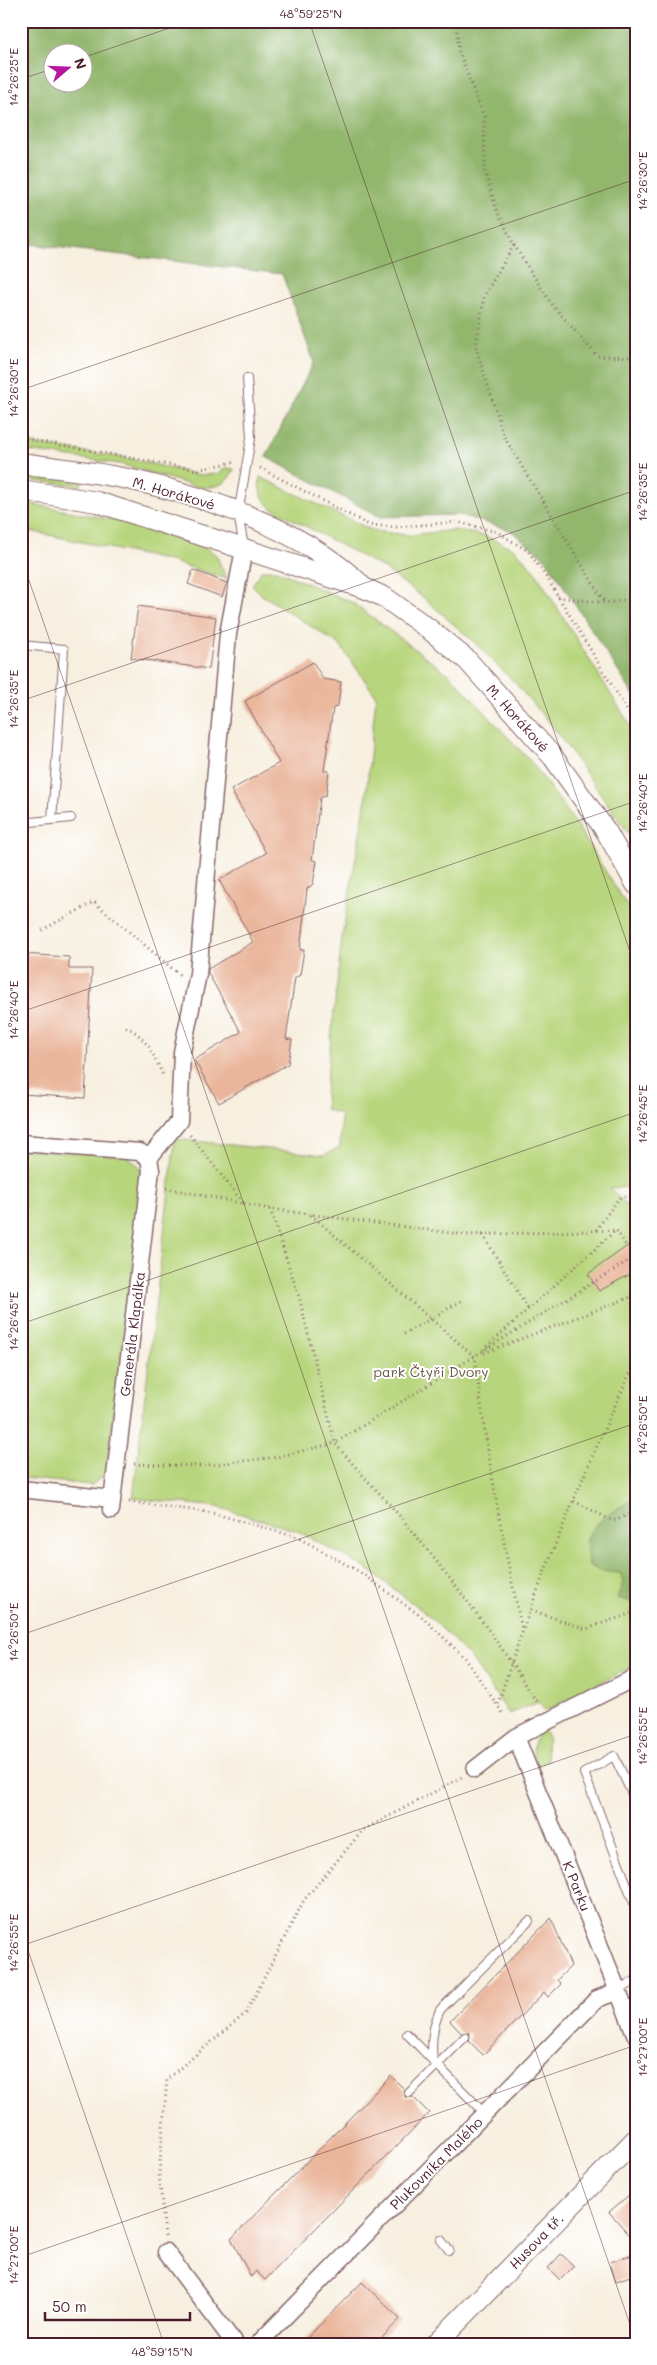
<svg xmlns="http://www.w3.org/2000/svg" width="657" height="2365" font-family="Mali,sans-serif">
  <rect width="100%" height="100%" fill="#fff"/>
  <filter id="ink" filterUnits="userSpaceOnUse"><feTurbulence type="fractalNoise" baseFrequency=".02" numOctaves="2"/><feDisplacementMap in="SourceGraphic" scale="10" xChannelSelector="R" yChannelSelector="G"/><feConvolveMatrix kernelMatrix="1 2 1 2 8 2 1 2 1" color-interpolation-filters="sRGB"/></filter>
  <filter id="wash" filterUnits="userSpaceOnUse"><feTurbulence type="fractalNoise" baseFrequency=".0096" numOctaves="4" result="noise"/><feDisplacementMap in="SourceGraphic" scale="20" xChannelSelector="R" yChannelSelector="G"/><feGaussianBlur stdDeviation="1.12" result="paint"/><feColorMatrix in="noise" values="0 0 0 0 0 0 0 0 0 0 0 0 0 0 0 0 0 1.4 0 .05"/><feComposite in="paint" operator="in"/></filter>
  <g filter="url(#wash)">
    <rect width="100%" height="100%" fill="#f7efdf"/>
    <path fill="#b7d57c" stroke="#807a54" d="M21,442l110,17 68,16 19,-1 8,-6 8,1c-7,17 -19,19 -36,18l-78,-23 -99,-14z
      M21,473l61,9 -1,4 -60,-7z
      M260,477l114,54 33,4 49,-5 29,6 30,13 19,21 102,165v109l-82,-116 -38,-44 -41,-41 -50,-44 -40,-30 -113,-61c-11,-10 -14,-16 -12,-31z
      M21,502l99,19 87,27 9,7 11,24 -57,-18 -149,-32z
      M262,570h14l77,33 98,73 81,87 42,58 62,99v267l-26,1 26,27v450l-91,46 -6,-9 -30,12 -39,-57 -42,-42 -62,-47 -69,-37 -79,-24 -85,-9 42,-359 149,16 16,-8 1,-33 -15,-4 -1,-16 17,-157 23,-132 11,-109 -37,-52 -77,-49 -10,-10z
      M21,1149l105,7c12,7 16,13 18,26l-37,282 -3,11 -12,10 -71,-7z
      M543,1728l6,13 -3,5 2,15 -11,5c-7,-14 -4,-27 6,-38z"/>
    <path fill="#91b66c" stroke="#6e6a4c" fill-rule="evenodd" d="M21,21h615v678l-90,-140 -36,-29 -50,-15 -80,2 -114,-60 48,-95 -32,-88 -261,-31zM52,52h30v30h-30z
      M636,1498v105l-19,-5 7,-17 -4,-8 -21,-2 -10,-6c-1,-9 -4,-19 -1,-28 7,-17 32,-31 48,-39z"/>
    <g id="blocks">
      <path fill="#eab69b" d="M193,570l34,13 -5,14 -34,-13z
        M138,606l78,11 -7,52 -78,-11z
        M313,662l10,17 18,3 -3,24 -5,2 -9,63h5l-3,24 -6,3 -8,62 5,1 -4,23 -6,5 -7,61h4l-4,25 -5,3 -9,61 6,1 -4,24 -69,39 -25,-43 47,-28 -33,-59v-4l45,-27 -34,-62 47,-27 -35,-63 48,-27 -34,-62z
        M21,954l48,3v12h23l-7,129 -64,-4z
        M636,1240v31l-37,20 -11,-17z
        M551,1918l20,48 -14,14 4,4 -13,13 -4,-5 -61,63 -14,-14 1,-5 -1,-3h-8l-11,-12z
        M391,2076l14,14v7h8l16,16 -164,167 -9,-9 -5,6 -20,-38z
        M636,2189v53l-27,-30z
        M561,2254l13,12 -14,14 -12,-12z
        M636,2254v20l-20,7 -6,-19z
        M362,2282l38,37 -24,25h-75z"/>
    </g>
  </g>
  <g filter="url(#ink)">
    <use href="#blocks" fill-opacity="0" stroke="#87686a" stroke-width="1"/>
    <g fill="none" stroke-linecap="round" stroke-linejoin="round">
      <g stroke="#87686a" stroke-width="10">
        <path id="service" d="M244,547l-6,-33 13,-76 -4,-60
          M21,645l43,4 -12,171
          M21,823l50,-5
          M636,1802l-22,-46 -30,17 52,135
          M618,1991l18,-11
          M407,2034l78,80
          M433,2062c-2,-19 -1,-34 7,-52l89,-89
          M409,2093l56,-56
          M441,2240l8,10"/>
      </g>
      <g stroke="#87686a" stroke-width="19">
        <path id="minor" d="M21,1143l119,9 9,6
          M149,1158l30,-37 3,-69 16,-78 30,-340 16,-85
          M21,1489l91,10
          M111,1510l40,-340 -2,-12
          M516,1737l120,299
          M475,1769l41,-32 120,-60
          M166,2252l69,92
          M258,2344l339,-345 21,-8"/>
      </g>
      <g stroke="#87686a" stroke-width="22">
        <path id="tertiary" d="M21,463c34,5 69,8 102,15 79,17 176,49 236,105
          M21,490l76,12 147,47 120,39 20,9 45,32 38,31 86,97 53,74 30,53
          M436,2344l200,-205"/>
      </g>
      <path stroke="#87686a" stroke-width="3" stroke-dasharray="1 4" stroke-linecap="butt" d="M456,21l3,31 25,65 1,55 12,39 17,34 -30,51 -8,52 28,89 101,166
        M514,245l36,57 47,54 39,1
        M21,438l176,32 37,-8
        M260,468l109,57 27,2 61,-5 40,10 31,19 19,27 89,147
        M558,597l47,6 31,-5
        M42,930l52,-28 87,74
        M126,1027c20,9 28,29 37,48
        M190,1135l53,68
        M166,1188l104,21 196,26 150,-5 11,17
        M311,1215l164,142c11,92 27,182 47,272
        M596,1230l23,-32 17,-4
        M483,1235l45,74
        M404,1334l57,-33
        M483,1350l133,-120
        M484,1353l152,-58
        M134,1464l66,2 77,-9 58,-14 -36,-146 -29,-88
        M574,1501l39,20 23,-9
        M129,1502l79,10 89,25 61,34 64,46 43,41 39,57
        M531,1610l55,19 46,-16 4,-20
        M536,1701c-41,-66 -89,-128 -138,-187 -21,-24 -43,-46 -63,-71l301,-187
        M498,1704c37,-118 86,-232 138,-344
        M165,2236l-6,-63 8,-94 79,-66 58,-113 59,-70 99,-53"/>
      <use href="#service" stroke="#fff" stroke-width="8"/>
      <use href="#minor" stroke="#fff" stroke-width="16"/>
      <use href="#tertiary" stroke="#fff" stroke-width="20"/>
    </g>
  </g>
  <path fill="none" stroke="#4a1f2b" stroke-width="1" stroke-opacity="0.45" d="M309,21l327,948M82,58l108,-37M21,79l31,-10M21,390l615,-211M21,557l615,1785M21,701l615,-211M21,1012l615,-211M21,1324l615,-212M21,1635l615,-212M21,1930l143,414M21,1946l615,-212M21,2257l615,-212"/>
  <g text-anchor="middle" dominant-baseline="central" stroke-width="4" stroke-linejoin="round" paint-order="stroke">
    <g font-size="14" fill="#4a1f2b" stroke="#fff">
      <text transform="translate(174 493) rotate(16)">M. Horákové</text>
      <text transform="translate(518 718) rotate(48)">M. Horákové</text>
      <text transform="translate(132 1334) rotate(-83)">Generála Klapálka</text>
      <text transform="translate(577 1886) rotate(68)">K Parku</text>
      <text transform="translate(436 2163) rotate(-45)">Plukovníka Malého</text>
      <text transform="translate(536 2241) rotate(-46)">Husova tř.</text>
    </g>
    <g font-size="14" fill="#6b5643" stroke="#fff">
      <text x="431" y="1371">park Čtyři Dvory</text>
    </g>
  </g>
  <rect width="657" height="2365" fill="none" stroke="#fff" stroke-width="55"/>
  <g transform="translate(68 68) rotate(71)"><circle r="24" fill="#ffffff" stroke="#b7a5aa"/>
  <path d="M0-4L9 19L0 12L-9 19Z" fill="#b5179e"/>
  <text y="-8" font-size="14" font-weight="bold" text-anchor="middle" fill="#4a1f2b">N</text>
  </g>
  <path d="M45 2312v8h145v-8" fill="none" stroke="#4a1f2b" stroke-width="2.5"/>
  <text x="52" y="2312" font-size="15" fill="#4a1f2b" stroke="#ffffff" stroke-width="4" paint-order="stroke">50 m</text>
  <rect x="28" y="28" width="602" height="2310" fill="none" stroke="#4a1f2b" stroke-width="2"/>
  <g font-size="12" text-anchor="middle" fill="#4a1f2b">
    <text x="311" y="18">48°59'25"N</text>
    <text transform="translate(14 77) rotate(-90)" y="4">14°26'25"E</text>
    <text transform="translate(643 181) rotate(-90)" y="4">14°26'30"E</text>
    <text transform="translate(14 388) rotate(-90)" y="4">14°26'30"E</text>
    <text transform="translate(643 492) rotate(-90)" y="4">14°26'35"E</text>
    <text transform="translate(14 699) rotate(-90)" y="4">14°26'35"E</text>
    <text transform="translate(643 803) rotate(-90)" y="4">14°26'40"E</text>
    <text transform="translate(14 1010) rotate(-90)" y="4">14°26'40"E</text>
    <text transform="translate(643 1114) rotate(-90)" y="4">14°26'45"E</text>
    <text transform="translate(14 1321) rotate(-90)" y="4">14°26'45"E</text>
    <text transform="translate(643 1425) rotate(-90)" y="4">14°26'50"E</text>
    <text transform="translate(14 1632) rotate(-90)" y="4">14°26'50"E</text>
    <text transform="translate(643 1736) rotate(-90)" y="4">14°26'55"E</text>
    <text transform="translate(14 1943) rotate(-90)" y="4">14°26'55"E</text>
    <text transform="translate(643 2047) rotate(-90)" y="4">14°27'00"E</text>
    <text transform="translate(14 2255) rotate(-90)" y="4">14°27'00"E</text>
    <text x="162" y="2356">48°59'15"N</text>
  </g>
</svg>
